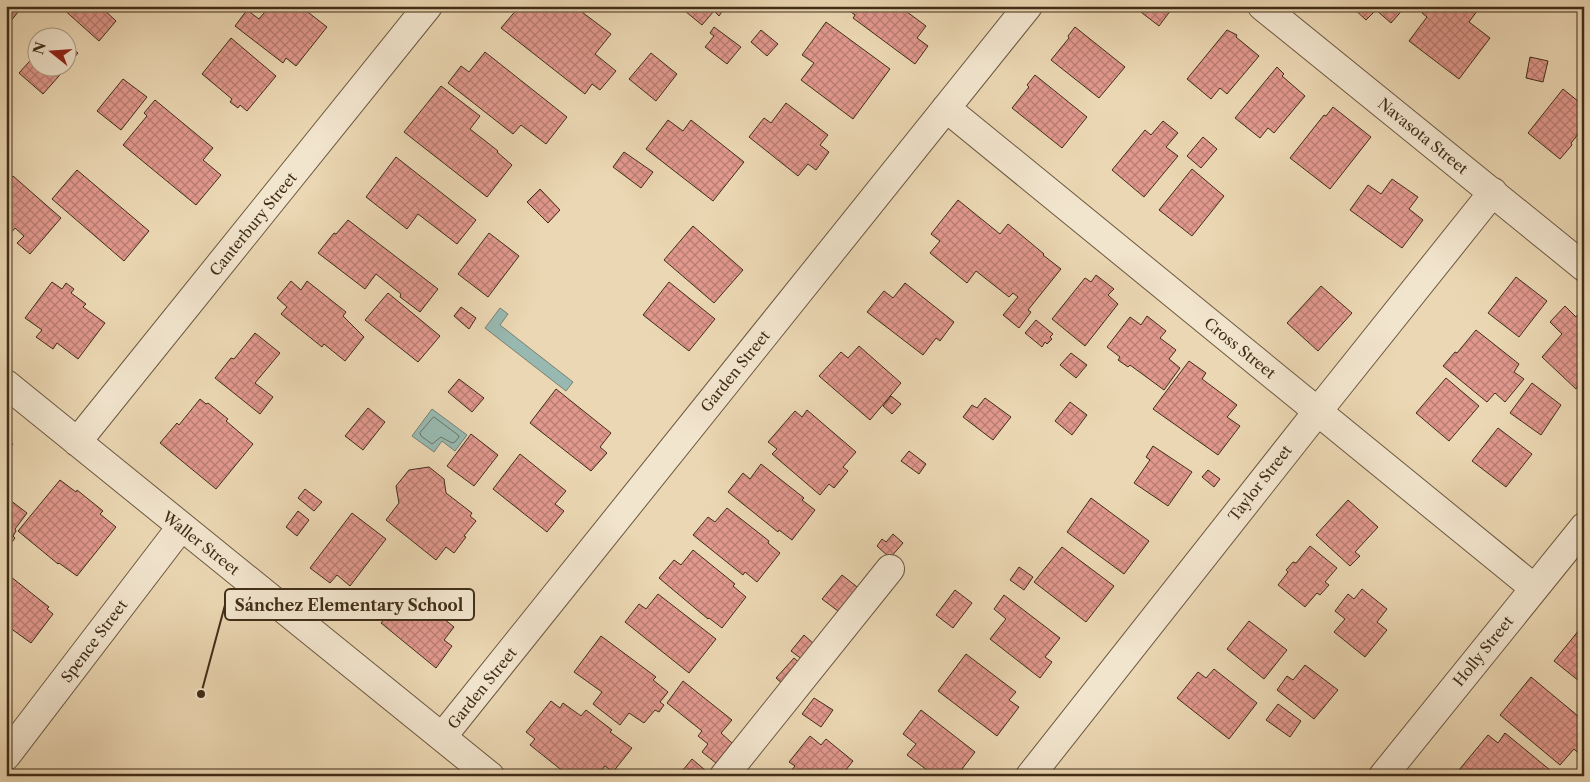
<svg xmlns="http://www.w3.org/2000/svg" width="1590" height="782" font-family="'Libre Caslon Text',serif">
  <defs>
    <pattern id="building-cross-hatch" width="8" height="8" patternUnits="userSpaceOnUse" patternTransform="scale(1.25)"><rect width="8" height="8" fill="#e1988d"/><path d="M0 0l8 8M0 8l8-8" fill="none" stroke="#b87c72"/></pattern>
  </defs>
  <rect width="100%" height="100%" fill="#ebd7b3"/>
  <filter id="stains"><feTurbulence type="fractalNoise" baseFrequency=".004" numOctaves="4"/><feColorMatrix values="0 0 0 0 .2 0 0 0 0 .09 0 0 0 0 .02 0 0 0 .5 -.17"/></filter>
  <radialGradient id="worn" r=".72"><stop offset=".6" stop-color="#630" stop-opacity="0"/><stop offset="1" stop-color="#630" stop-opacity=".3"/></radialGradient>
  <path fill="#98b9b1" stroke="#758174" d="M500,308l8,6 -8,11 73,57 -7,9 -81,-63z
    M432,409l35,26 -12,16 -13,-10 -8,11 -22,-16z"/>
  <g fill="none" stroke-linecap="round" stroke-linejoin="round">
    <path stroke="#6c7464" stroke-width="1" d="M434,417l24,18 1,2 -4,5 -3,1 -11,-6 -9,7 -11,-8 -1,-3z"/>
  </g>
  <path fill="url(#building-cross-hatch)" stroke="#412e18" d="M6,6h17l-13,16 -4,-4z
    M63,6h37l16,15 -17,20 -37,-33z
    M300,6l27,21 -31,39 -10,-8 -3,5 -48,-37 12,-16 12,9 9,-11 -2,-2z
    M521,6h53l37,28 -16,20 21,17 -16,19 -8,-6 -7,10 -84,-66 17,-20 1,1z
    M681,6h45l-7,10 -5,-5 -12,14 -22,-18z
    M843,6h56l27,20 -9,12 11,8 -13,18 -62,-46 2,-3z
    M1133,6h41l-15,20z
    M1351,6h55l-15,17 -15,-13 -10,10z
    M1427,6l53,1 -11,15 21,16 -31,41 -50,-38 18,-24 -5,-4z
    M826,22l64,47 -37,50 -52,-39 13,-17 -12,-8z
    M714,27l27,20 -14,17 -22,-17 9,-11 -4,-3z
    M1075,27l50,40 -26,31 -48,-38 18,-22 -1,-2z
    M761,30l17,14 -11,12 -16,-14z
    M1227,30l10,5 -1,2 23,19 -32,38 -7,-6 -9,11 -24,-20z
    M231,38l45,38 -29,35 -7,-6 -2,3 -8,-6 2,-3 -30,-25z
    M68,45l10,8 -10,12z
    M38,52v16h28l-23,26 -24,-21z
    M485,52l82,65 -21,27 -25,-19 -8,9 -65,-51 13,-17 8,6z
    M651,53l26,21 -21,27 -27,-22z
    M1530,57l18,4 -5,21 -17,-4z
    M1277,67l7,7 -2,2 23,20 -31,37 -6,-5 -8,10 -25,-20z
    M1035,75l52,42 -25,31 -50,-40 17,-21 -2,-2z
    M123,79l24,18 -26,33 -24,-19z
    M441,86l39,30 -10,13 28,22 -1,1 15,13 -25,32 -83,-65z
    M1563,89l21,17v21l-13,16 1,2 -12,14 -32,-26z
    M155,100l58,48 -10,12 18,15 -25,30 -73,-60 24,-29 -3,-3z
    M786,103l42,32 -8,10 9,7 -13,18 -8,-6 -10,12 -49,-39 15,-19 7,5z
    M1333,107l38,30 -41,52 -40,-31 34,-43 2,1z
    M668,120l15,11 8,-11 53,42 -31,39 -67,-52z
    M1163,121l15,12 -12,14 12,9 -34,41 -32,-27 33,-40 6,5z
    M1203,137l14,12 -16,19 -14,-12z
    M624,152l29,20 -12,16 -28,-21z
    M396,157l80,63 -19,24 -39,-30 -11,15 -41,-32z
    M1192,169l32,27 -32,40 -33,-26z
    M77,170l72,61 -25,30 -72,-62z
    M13,176l48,42 -31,36 -13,-11 7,-7 -9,-8 -9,11v-57l1,1z
    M1392,179l26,18 -9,12 14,11 -21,28 -52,-38 18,-25 13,9z
    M540,189l20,21 -12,13 -21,-21z
    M958,200l42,34 8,-10 36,30 -1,1 18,14 -33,41 3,2 -12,16 -16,-13 15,-18 -5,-4 -4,4 -33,-26 -9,12 -37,-30 10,-12 -9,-7z
    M348,220l90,69 -18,23 -20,-15 1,-3 -25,-20 -11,15 -47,-36 16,-20 2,1z
    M693,226l50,44 -29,33 -50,-43z
    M489,233l30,23 -31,41 -30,-23z
    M1096,275l18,14 -6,6 10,9 -33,42 -33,-27 33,-41 6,4z
    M1516,277l31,24 -28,36 -31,-24z
    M291,281l10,9 6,-9 39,31 -3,4 21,21 -19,24 -21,-17 -2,3 -41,-33 6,-7 -10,-9z
    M52,282l10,7 4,-6 8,6 -3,4 15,11 -3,3 22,16 -27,36 -21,-16 -4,6 -17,-12 6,-7 -17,-12z
    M669,282l46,37 -26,32 -46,-36z
    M905,283l49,39 -14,19 -4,-3 -13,17 -56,-43 17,-21 9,7z
    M1321,286l31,27 -34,38 -31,-28z
    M388,293l52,43 -22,26 -53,-42z
    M1565,306l11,11 6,-7 2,2v68l-8,9 -34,-32 20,-23 -12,-12z
    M461,307l15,11 -7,11 -15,-13z
    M1147,316l19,15 -6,7 16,12 -7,9 11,9 -16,22 -34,-25 -2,2 -10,-7 2,-3 -13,-10 23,-30 11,8z
    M1036,320l17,14 -3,3 2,2 -5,5 -2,-2 -3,5 -17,-14z
    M1476,330l43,34 -5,8 10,7 -19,23 -10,-9 -8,9 -44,-36 12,-14 2,1z
    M255,333l25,20 -25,30 18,14 -13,17 -45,-36 16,-20 3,1z
    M859,346l42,37 -31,37 -51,-44 22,-24 7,6z
    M1071,353l16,12 -11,13 -16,-13z
    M1189,361l17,12 -4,6 35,26 -10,12 13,9 -22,29 -65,-46z
    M1446,378l33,28 -30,35 -33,-28z
    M459,379l25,19 -12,14 -24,-20z
    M1532,383l29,22 -20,30 -31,-22z
    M556,389l55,44 -11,14 7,6 -16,18 -61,-48z
    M891,396l10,8 -9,10 -9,-8z
    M985,398l26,19 -18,23 -30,-23 9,-12 5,3z
    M200,399l6,5 2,-1 20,16 -2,2 27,23 -37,45 -56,-46 17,-20 2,2z
    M1070,402l17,13 -15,20 -17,-14z
    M368,408l17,14 -22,28 -18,-14z
    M807,410l49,42 -13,15 5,4 -14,17 -5,-4 -9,11 -48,-41 5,-5 -9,-7 27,-31 7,6z
    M1498,428l34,26 -26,33 -34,-26z
    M471,434l27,21 -24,31 -27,-20z
    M6,439l7,5 -7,9z
    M1153,446l39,26 -24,34 -34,-23 16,-23 -4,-3z
    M909,451l17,13 -7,10 -18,-13z
    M520,454l46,37 -11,13 9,7 -17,21 -54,-43z
    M761,464l43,34 -2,2 13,10 -23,30 -13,-10 -1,2 -50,-40 15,-19 7,6z
    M429,467l15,12 2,14 26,20 -2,3 6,5 -12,15 2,1 -12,16 -8,-6 -10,13 -50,-40 13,-17 -3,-17 13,-16z
    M1208,470l12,9 -6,8 -12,-10z
    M60,480l16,12 1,-2 26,21 -3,3 16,13 -39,49 -18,-13 -1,1 -40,-33z
    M305,489l17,13 -8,9 -16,-13z
    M6,497l21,16 -12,16 1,2 -3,5 2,2 -9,12z
    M1091,498l58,43 -25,33 -57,-42z
    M1348,500l30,27 -23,25 5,4 -10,10 -34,-31z
    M727,508l42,33 -1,2 12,10 -23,29 -12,-10 -2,3 -50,-40 15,-18 7,5z
    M298,511l11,9 -12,16 -11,-9z
    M352,513l34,26 -36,47 -13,-11 -7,8 -20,-15z
    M893,534l10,9 -13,15 -13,-12 5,-7 4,3z
    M1310,546l27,22 -12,14 4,3 -9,10 -3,-2 -12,14 -27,-22 10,-13 -2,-2 1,-1 6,-7 3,1z
    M1062,547l52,39 -28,36 -52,-40z
    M693,550l42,34 -2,2 13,11 -24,31 -13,-10 -1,1 -49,-41 15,-18 7,5z
    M1019,567l14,10 -9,13 -14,-10z
    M6,573l43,34 -2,2 6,5 -22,29 -25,-18z
    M842,575l19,15 -19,24 -20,-15z
    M1362,589l25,20 -10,13 10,8 -22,27 -31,-25 11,-13 -10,-8 13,-17 6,5z
    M408,590l46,37 -10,13 8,6 -16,22 -55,-45z
    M955,590l17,13 -19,25 -17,-13z
    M658,594l58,45 -27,34 -64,-51 14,-18 7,5z
    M1004,595l56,43 -15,19 7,5 -12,16 -50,-39 16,-20 -12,-10z
    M1249,621l38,29 -23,29 -37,-30z
    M1584,624v61l-30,-24z
    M804,635l11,10 -12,15 -12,-9z
    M601,636l55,41 -3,3 15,12 -8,10 4,3 -5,7 -4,-2 -11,13 -15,-10 -9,12 -27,-21 9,-12 -28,-20z
    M966,654l50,38 -7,8 10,7 -22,29 -59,-45z
    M794,658l9,8 -17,21 -10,-9z
    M1305,665l33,25 -24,29 -37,-29 10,-14 6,4z
    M1214,669l43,34 -28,36 -52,-41 21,-26 8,6z
    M1531,677l53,44v37l-10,-9 -14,16 -60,-50z
    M683,681l49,39 -11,13 11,10 -16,20 -14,-11 6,-8 -10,-8 4,-5 -35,-28z
    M814,698l19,12 -12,17 -19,-13z
    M551,701l9,7 3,-5 18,13 5,-6 26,20 -2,2 22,16 -19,24 -8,-6 -8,10h-28l-39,-31 5,-6 -9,-7z
    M1278,704l23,17 -11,16 -24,-17z
    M921,710l54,42 -13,17 8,7h-35l-28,-21 9,-11 -13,-10z
    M1505,733l45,37 -5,6h-91l34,-41 10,8z
    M810,736l11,9 5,-6 27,22 -12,15h-54l8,-10 -6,-4z
    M692,759l20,17h-23l-6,-6z"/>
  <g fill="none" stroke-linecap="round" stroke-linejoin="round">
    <g stroke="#6c583f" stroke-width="30">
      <path id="minor" d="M1262,6l322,261
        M946,108l588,480
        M6,384l484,392
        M77,442l351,-436
        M442,737l586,-731
        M6,756l175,-229
        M724,776l166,-207
        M1030,776l288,-365 175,-219
        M1383,776l201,-249"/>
    </g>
    <use href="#minor" stroke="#f2e5ce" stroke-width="28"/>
  </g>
  <g text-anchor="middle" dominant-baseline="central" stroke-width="4.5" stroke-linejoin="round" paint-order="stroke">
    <g font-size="15" fill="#412e18" stroke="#f2e5ce">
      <text transform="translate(1423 136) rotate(39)">Navasota Street</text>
      <text transform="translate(253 224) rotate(-51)">Canterbury Street</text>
      <text transform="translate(1240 348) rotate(39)">Cross Street</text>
      <text transform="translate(735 371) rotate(-51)">Garden Street</text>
      <text transform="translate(1260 483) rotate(-52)">Taylor Street</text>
      <text transform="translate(201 543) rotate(38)">Waller Street</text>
      <text transform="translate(94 641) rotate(-53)">Spence Street</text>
      <text transform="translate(1483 651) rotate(-51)">Holly Street</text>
      <text transform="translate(482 688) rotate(-51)">Garden Street</text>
    </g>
  </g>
  <path fill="none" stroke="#412e18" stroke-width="2" d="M201 694L225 605"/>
  <circle fill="#412e18" stroke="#f2e5ce" stroke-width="2" cx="201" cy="694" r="5"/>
  <rect fill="#f2e5ce" stroke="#412e18" stroke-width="2" x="225" y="589" width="249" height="31" rx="5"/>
  <g font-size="16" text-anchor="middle" font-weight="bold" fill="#412e18">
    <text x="349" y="611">Sánchez Elementary School</text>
  </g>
  <rect width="1590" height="782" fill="none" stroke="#ebd7b3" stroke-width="25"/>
  <rect x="8" y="8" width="1575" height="767" fill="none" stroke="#412e18" stroke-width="2.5"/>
  <rect x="12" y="12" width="1565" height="757" fill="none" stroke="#412e18"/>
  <g transform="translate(52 52) rotate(287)"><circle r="24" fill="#f2e5ce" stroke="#ab9c85"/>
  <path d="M0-4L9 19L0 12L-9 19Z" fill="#8f2418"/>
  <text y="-8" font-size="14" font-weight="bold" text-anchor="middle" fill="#412e18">N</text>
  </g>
  <rect width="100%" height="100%" filter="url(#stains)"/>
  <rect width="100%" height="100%" fill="url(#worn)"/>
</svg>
